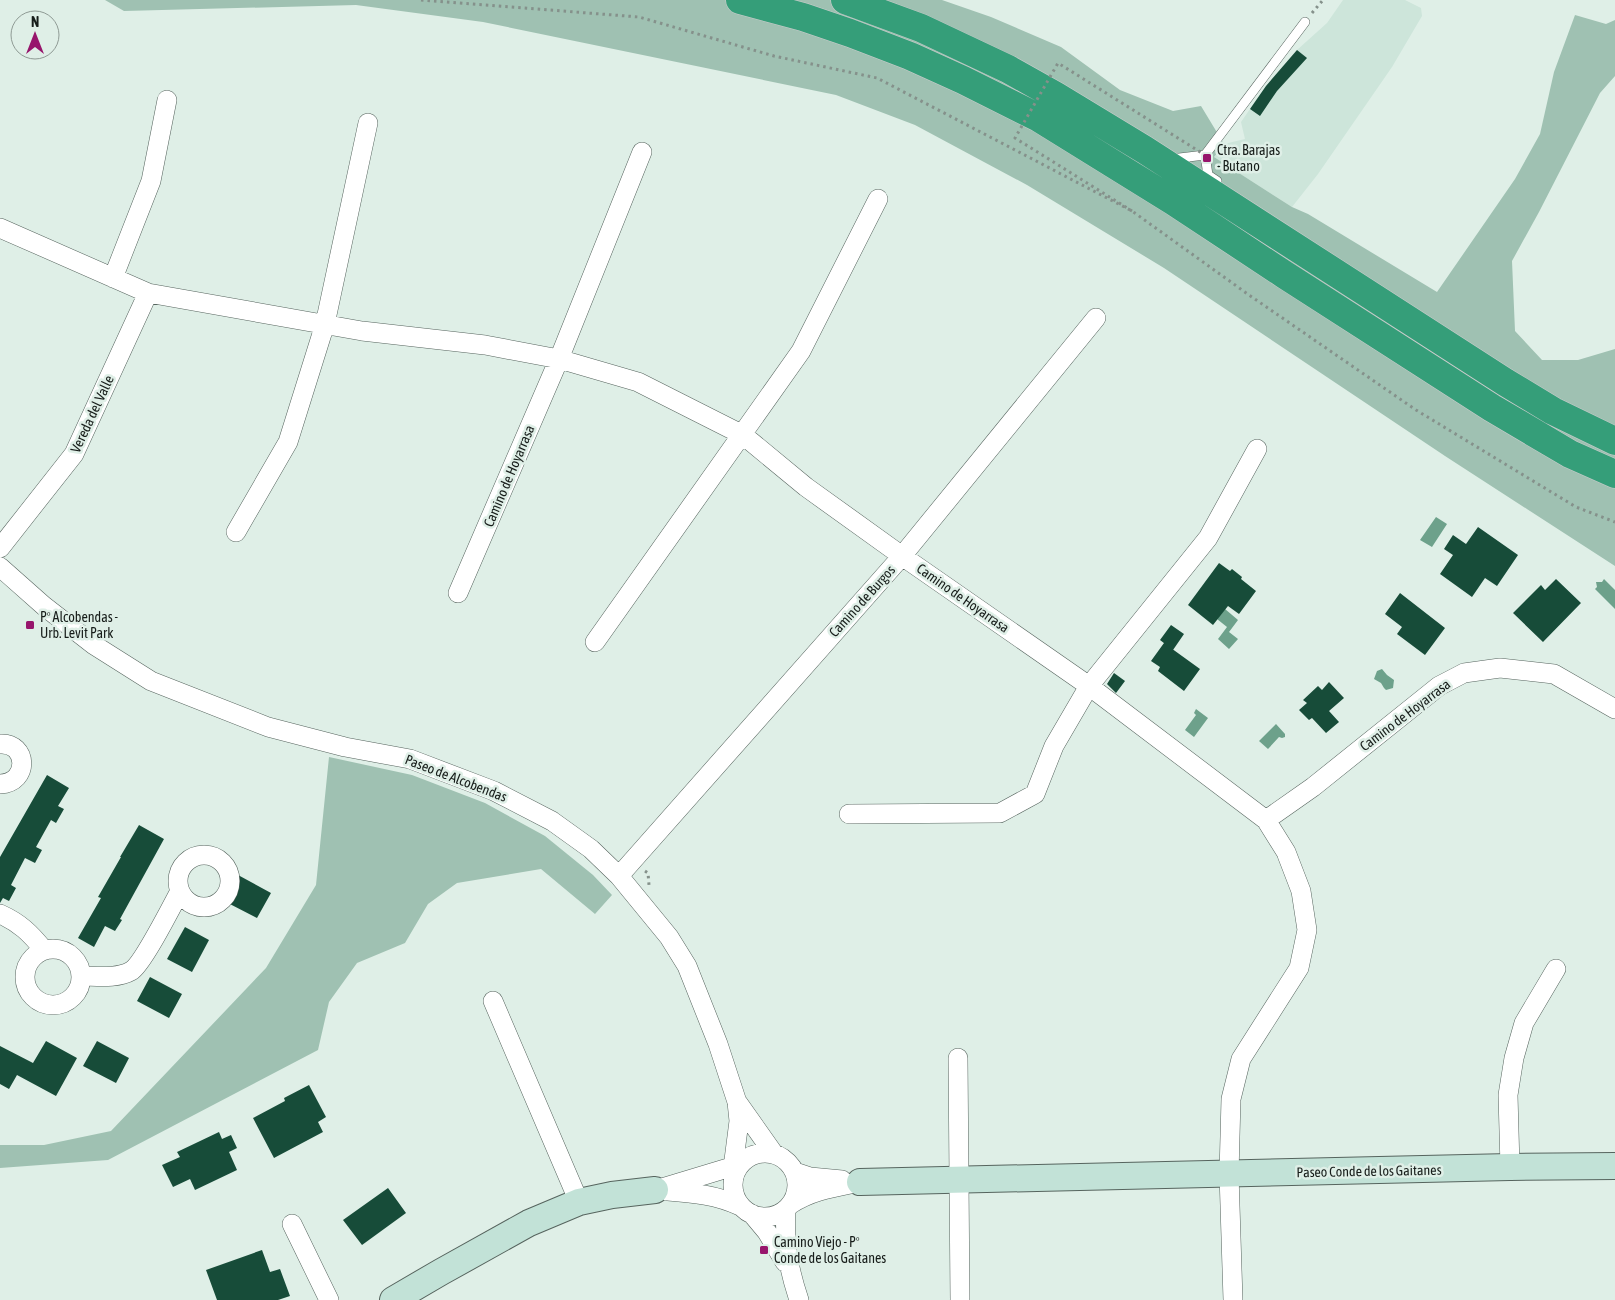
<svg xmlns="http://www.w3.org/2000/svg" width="1615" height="1300" font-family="'Asap Condensed',sans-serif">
  <rect width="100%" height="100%" fill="#dfefe7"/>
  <path fill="#cde5da" d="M1343,0h62l16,8 1,8 -30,51 -74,107 -26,33 -78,-50 10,-13 21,-5 -4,-17 9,-13 16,-23 31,-36 30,-27z"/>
  <path fill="#9fc1b2" d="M105,0h837l49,17 70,30 59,43 53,21 28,-5 23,38 -10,13 78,50 16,7 129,78 78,-113 25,-45 14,-62 21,-57 31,9 9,-4v56l-15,17 -61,119 -27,49 3,70 27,29h36l37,-11v217l-170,-110 -281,-188 -137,-83 -112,-60 -79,-30 -353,-73 -127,-17 -232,6z
    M329,757l83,18 73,28 60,33 48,39 19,20 -17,19 -54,-45 -84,14 -29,21 -23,39 -48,20 -28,39 -11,48 -210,110 -108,8v-23h44l67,-14 155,-163 50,-83z"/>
  <path fill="#6da18b" d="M1436,517l11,7 -15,23 -12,-7z
    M1604,579l11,11v19l-20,-20 2,-2 -1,-5h6z
    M1225,609l13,11 -9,12 9,7 -9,10 -11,-10 9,-12 -10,-8z
    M1382,669l5,6 7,5 -1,8 -7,2 -2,-2 -3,-5 -7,-4 3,-8z
    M1196,709l12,9 -14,19 -9,-7 11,-15 -2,-2z
    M1276,724l9,10v3l-3,1 -3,-1 -11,12 -9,-8z"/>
  <path fill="#174c39" d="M1297,50l10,8 -30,33 -17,25 -10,-7 16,-23z
    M1478,527l40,28 -21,31 -12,-8 -13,19 -32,-23 13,-19 -9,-6 9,-14 13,9z
    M1219,563l11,8 2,-2 10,8 -1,2 15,12 -17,23 -11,-8 -15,19 -25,-20z
    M1556,579l25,24 -38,39 -30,-29 28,-28 4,5z
    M1400,593l45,35 -20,27 -28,-21 5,-7 -17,-13z
    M1171,625l13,9 -11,16 -13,-10z
    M1164,643l36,26 -16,22 -26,-20 2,-4 -9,-6z
    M1114,673l11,8 -9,12 -9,-9z
    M1329,682l15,16 -15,13 10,11 -13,11 -14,-15 -3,2 -10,-10 8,-7 -4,-3 15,-14 4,4z
    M47,775l22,13 -11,18 6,3 -8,14 -5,-3 -15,27 6,3 -7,13 -10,-5 -14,27 5,3 -7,13 -6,-3 -3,5v-46z
    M139,825l25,14 -44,80 2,1 -7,11 -10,-5 -11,21 -16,-9 23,-40 -3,-1 23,-40h-1z
    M238,875l33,18 -14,25 -33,-17z
    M185,927l24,13 -17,32 -25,-13z
    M150,977l32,17 -13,24 -32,-17z
    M46,1041l31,17 -21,38 -39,-21 -8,14 -9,-5v-38l33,17z
    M97,1041l32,17 -13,25 -33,-17z
    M309,1085l17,32 -8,5 5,10 -49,26 -21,-40 32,-17 -1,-3z
    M219,1132l3,7 9,-4 6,13 -8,4 8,18 -42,20 -5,-11 -17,8 -11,-22 18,-8 -3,-5z
    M388,1188l18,25 -44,32 -19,-25z
    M262,1250l8,22 10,-3 10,27 -12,4h-61l-11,-30z"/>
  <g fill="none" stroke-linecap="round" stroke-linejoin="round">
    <g stroke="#56645e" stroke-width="10">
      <path id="lane" d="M1171,159l34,-4
        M1217,181l-9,-6 -3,-20 100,-133"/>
    </g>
    <g stroke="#56645e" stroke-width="20">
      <path id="street" d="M0,228l148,65 214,38 123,14 74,14 79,23 105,53 63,52 96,69 187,130 177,134 20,32 15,39 6,39 -8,38 -58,91 -10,40 -2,75 4,126
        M113,278l38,-97 16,-81
        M236,532l52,-90 37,-118 43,-201
        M0,548l74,-94 74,-161
        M0,567l44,39 50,39 57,36 117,46 77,20 65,12 84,32 58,30 39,28 28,27 50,61 18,29 31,78 19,58 2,19 -5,39 1,14
        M458,593l101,-234 83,-207
        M595,642l206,-291 77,-152
        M0,744c28,-2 30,39 0,40
        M849,814l151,-1 35,-19 19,-48 35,-60 119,-148 49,-89
        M1266,820l47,-33 126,-101 25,-13 36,-5 54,6 61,35
        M178 881a26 26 0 1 1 52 0a26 26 0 1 1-52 0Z
        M619,876l283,-320 194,-238
        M0,914c20,9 30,19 44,36
        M25 977a28 28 0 1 1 56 0a28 28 0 1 1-56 0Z
        M81,976c15,0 36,3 50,-5 11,-6 41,-65 49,-80
        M493,1001l86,201
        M958,1058l2,242
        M738,1103l36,51
        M733 1185a32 32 0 1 1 64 0a32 32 0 1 1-64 0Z
        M1510,1167l-2,-72 6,-37 10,-35 32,-54
        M795,1172l15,5 32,3
        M655,1190l86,-26
        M668,1191c25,2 49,4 72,15
        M791,1204c21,-14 45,-17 69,-22
        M786,1209c-2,34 2,58 13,91
        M752,1214l15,18 18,30
        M292,1224l37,76"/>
    </g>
    <g stroke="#56645e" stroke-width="28">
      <path id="secondary" d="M860,1182l650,-15 105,-1
        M393,1300l48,-28 88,-49 50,-21 33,-7 43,-5"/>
    </g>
    <g stroke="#cccdcd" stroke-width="29">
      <path id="highway" d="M740,0l63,17 47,16 60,23 53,24 76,38 134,83 112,74 207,133 78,46 45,20
        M845,0l76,28 87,41 48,27 89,54 360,232 48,29 62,30"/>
    </g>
    <path stroke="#85918b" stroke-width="3" stroke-dasharray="2.5 4" stroke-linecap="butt" d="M421,0l218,17 135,39 103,22 255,133 117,84 167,115 160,97 39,15
      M1312,13l11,-13
      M645,871l3,2 1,12"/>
    <use href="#lane" stroke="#fff" stroke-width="9"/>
    <use href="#street" stroke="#fff" stroke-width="19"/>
    <use href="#secondary" stroke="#c2e2d7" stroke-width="26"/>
    <use href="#highway" stroke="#359e79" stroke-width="28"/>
    <path stroke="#85918b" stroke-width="3" stroke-dasharray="2.5 4" stroke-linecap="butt" d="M1132,211l-117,-73 43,-75 147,92"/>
  </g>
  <g fill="#97156c" stroke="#dfefe7" stroke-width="2">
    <rect x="1202" y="153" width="10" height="10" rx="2.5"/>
    <rect x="25" y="620" width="10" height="10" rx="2.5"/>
    <rect x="759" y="1245" width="10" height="10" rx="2.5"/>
  </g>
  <g text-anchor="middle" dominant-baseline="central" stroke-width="5" stroke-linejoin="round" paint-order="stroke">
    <g font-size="14" fill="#171d1a" stroke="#dfefe7" text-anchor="start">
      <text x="1217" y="150">Ctra. Barajas<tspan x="1217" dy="16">- Butano</tspan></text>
      <text x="40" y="617">Pº Alcobendas -<tspan x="40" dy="16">Urb. Levit Park</tspan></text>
      <text x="774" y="1242">Camino Viejo - Pº<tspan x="774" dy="16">Conde de los Gaitanes</tspan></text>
    </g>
    <g font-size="14" fill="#171d1a" stroke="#dfefe7">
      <text transform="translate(92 414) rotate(-65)">Vereda del Valle</text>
      <text transform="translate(509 476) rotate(-67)">Camino de Hoyarrasa</text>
      <text transform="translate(963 598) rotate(35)">Camino de Hoyarrasa</text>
      <text transform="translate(862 601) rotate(-48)">Camino de Burgos</text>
      <text transform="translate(1405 715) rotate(-37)">Camino de Hoyarrasa</text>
      <text transform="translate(456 778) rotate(21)">Paseo de Alcobendas</text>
      <text transform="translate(1369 1171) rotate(-1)">Paseo Conde de los Gaitanes</text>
    </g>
  </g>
  <g transform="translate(35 35)"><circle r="24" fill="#dfefe7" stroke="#8f9b95"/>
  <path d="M0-4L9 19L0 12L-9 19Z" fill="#97156c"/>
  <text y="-8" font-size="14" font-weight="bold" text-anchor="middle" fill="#171d1a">N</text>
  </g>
</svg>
